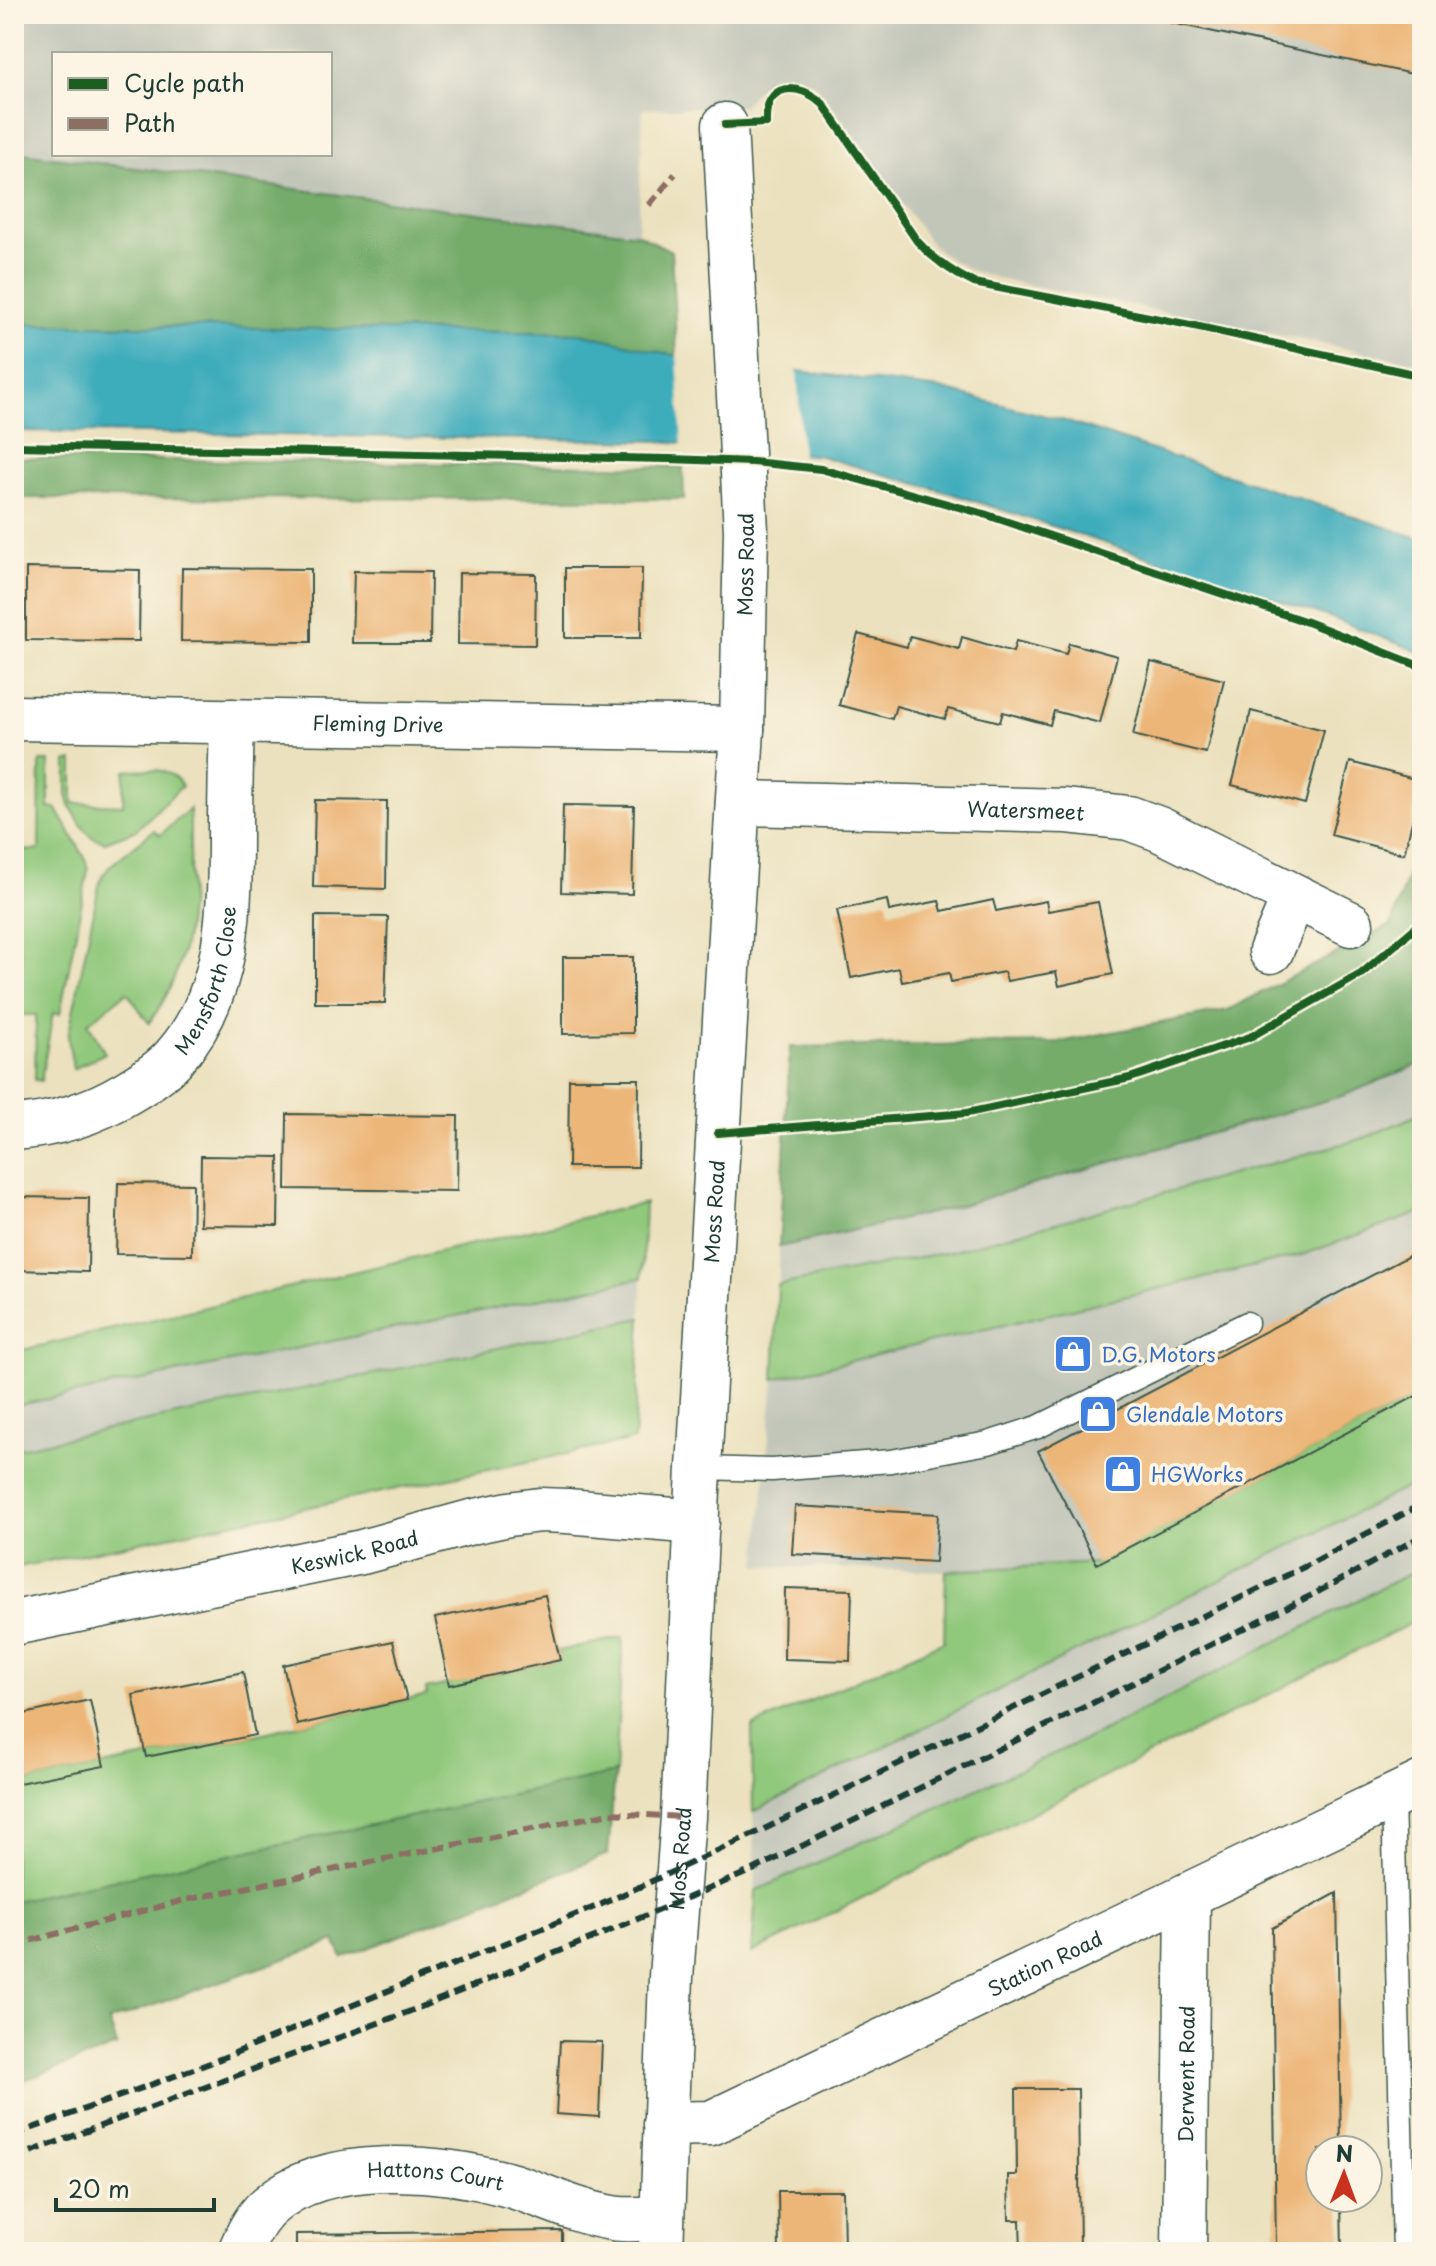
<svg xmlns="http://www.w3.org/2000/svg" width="1436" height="2266" font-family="'Playpen Sans',sans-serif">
  <rect width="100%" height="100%" fill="#fcf5e5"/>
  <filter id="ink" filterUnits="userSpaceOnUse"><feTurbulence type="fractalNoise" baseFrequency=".0125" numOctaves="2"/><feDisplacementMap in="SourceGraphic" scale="16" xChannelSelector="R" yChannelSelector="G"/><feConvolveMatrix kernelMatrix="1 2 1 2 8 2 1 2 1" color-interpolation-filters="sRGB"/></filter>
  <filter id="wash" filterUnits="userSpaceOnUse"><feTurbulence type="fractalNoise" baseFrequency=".006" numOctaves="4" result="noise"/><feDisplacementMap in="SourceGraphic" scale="32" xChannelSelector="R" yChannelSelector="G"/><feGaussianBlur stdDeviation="1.8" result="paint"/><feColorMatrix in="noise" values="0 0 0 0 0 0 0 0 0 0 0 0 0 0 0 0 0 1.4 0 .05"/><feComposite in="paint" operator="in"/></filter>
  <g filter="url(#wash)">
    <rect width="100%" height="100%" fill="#ebe1be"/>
    <path fill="#c2c6b9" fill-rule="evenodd" d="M14,14h1408v350l-423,-85 -26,-8 -23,-12 -19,-15 -114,-158 -13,-7 -16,-2 -15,2 -12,6 -18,21 -100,3 -5,125 -624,-82zM54,54h276v100h-276z
      M1422,1063v50l-58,25 -411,113 -174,34v-38l165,-37 401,-115z
      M1422,1212v181l-325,170 -151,8 -189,-5 17,-187 528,-124z
      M642,1278l-1,40 -627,131v-43z
      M1422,1480v87l-323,166 -343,158 -3,-79z"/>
    <path fill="#90c87b" stroke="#588258" stroke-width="2" d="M40,761h9v47h7l29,50 3,12 -28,144 -7,-1 -12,68 -6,-1 1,-65h-22v-164l25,-1z
      M67,761h6v42l50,2 2,-35c21,0 45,-5 57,16l-47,45 -30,11 -12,-4 -9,-9 -14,-23 -3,-12z
      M190,809c-1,79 9,147 -41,214l-22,-31 -39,31 17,30 -32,16 -5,-32 31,-152 4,-10 7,-9 44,-36 6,5z
      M1422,1113v99l-120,43 -528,124 4,-94 175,-34 411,-113z
      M645,1203l-3,75 -628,128v-54z
      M641,1318l-7,122 -620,128v-119z
      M1422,1393v87l-669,332 -1,-85 192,-86 2,-70 151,-8z
      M1422,1567v51l-670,335 4,-62 343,-158z
      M623,1637l-8,136 -601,128v-117l241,-49 172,-40 -1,-6 133,-29 -1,-9z"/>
    <path fill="#74ac6b" stroke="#4a7450" stroke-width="2" d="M14,152l624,82 33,17 6,106 -97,-24 -566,-9z
      M14,458l669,9 1,32 -670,-1z
      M1422,832v231l-77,32 -401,115 -165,37 11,-200 265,-4 173,-33 163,-85z
      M615,1773l-7,81 -265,104 -8,-17 -226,80 8,25 -103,38v-183z"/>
    <path fill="#3dacbb" stroke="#2e7478" stroke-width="2" d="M14,324l566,9 93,22 267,34 122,31 360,119v114l-90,-35 -126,-42 -253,-82 -133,-38 -162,-15 -644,-10z"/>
    <path fill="#ebe1be" d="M677,352l120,16 5,90 -120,-11z"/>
    <g id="blocks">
      <path fill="#ecb678" d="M1134,14h288v62l-288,-61z
        M26,568l114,2 -1,71 -113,-1z
        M182,568l129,1v73l-130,-1z
        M565,568h77l-1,70h-76z
        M354,571l77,1 -1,71h-78z
        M459,573l77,1 -1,71 -77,-1z
        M858,634l49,13 3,-11 49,13 3,-12 51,15 3,-11 50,13 3,-11 48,13 -17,67 -46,-12 -4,14 -47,-13 -3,10 -52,-13 -3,10 -49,-13 -4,13 -53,-14z
        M1151,662l73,18 -18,73 -73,-18z
        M1251,711l73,19 -19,74 -73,-19z
        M1350,762l72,19 -18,73 -73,-19z
        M315,800l72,1 -1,88 -73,-2z
        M563,805l71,1 -2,88 -71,-2z
        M887,900l2,11 50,-10 3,10 51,-11 3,11 50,-10 2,10 50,-9 15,72 -54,12 -3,-14 -49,9 -3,-9 -53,10 -2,-9 -47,9 -3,-14 -48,10 -14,-68z
        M315,916l73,1 -3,86h-70z
        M563,957h70v76l-70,1z
        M569,1079h70l-1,88h-70z
        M287,1114l171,2 -1,75 -171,-2z
        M201,1156l78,1 -1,69 -78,-1z
        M118,1183l75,1 -1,71 -76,-1z
        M14,1197l75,1 -1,74 -74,-2z
        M1422,1249v144l-325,171 -59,-113z
        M795,1506l143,8 -3,48 -143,-8z
        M785,1588l67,2 -2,71 -66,-2z
        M545,1595l15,65 -111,25 -14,-67z
        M393,1641l14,59 -110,25 -14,-60z
        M243,1672l12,63 -109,22 -13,-62z
        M90,1700l14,66 -90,18v-68z
        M1337,1893l4,257h-21v48h21l1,54h-66l-4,-324z
        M560,2041l42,1 -3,75 -43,-3z
        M1016,2089h62l2,163h-59l-1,-32h-11l-1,-45h9z
        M778,2191h65l1,61h-65z
        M562,2231v21h-266v-18z"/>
    </g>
  </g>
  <g filter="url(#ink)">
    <use href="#blocks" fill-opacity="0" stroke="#3e5649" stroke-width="2"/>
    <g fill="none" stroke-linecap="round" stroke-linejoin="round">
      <g stroke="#3e5649" stroke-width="25">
        <path id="lane" d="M699,1468l73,2 119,-9 97,-18 50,-16 209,-104
          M1393,1797l11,455"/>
      </g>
      <g stroke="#3e5649" stroke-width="47">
        <g id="street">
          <path id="s1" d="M14,718l728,11"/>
          <path id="s2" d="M738,803l328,8 63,7 30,11 192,95"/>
          <path d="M1271,951l23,-54"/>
          <path id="s3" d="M14,1128c42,-3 78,-14 114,-36 17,-10 36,-22 48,-37 54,-62 54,-147 54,-225 0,-36 1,-72 2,-109"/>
          <path id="s4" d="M14,1623l348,-71 109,-30 38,-8 31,-4 27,1 130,11"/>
          <path id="s5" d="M665,2124l46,-1 711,-340"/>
          <path id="s6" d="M240,2252c7,-17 15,-34 29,-46 56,-51 171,-40 237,-22 36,10 69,28 106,34 15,3 33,0 49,0"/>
          <path id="s7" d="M661,2252l10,-275 12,-160 16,-349 43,-739 4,-198 -21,-406"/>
          <path id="s8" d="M1184,2252l4,-357"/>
        </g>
      </g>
      <use href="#lane" stroke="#fff" stroke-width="22"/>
      <use href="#street" stroke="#fff" stroke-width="44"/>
      <path stroke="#1f3d34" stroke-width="6" stroke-dasharray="12 6" stroke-linecap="butt" d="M14,2135l196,-72 392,-159 152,-70 552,-268 116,-62
        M14,2158l394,-146 192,-77 155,-66 557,-274 110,-59"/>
      <path stroke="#8d6e63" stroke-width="6" stroke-dasharray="12 6" stroke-linecap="butt" d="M649,205l26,-31
        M14,1945l167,-44 429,-88 73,4"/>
      <g stroke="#fcf5e5" stroke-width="13">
        <path id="cycleway" d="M725,125l41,-2c-2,-41 33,-42 57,-19l94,137c17,19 34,31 57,42l216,42 232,51
          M14,446l655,13 84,3 68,7 163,45 323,108 115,45
          M718,1133l249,-20 163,-35 120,-41 111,-63 61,-52"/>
      </g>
      <use href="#cycleway" stroke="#1b5e20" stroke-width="8"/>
    </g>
  </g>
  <defs>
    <g id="shop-square" transform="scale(2)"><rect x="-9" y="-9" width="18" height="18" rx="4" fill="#3f7fe0" stroke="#fcf5e5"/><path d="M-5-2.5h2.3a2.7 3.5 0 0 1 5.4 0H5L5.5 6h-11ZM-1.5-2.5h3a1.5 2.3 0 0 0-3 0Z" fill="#fff"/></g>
  </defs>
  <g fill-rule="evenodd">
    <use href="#shop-square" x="1073" y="1354"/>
    <use href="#shop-square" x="1098" y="1414"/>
    <use href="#shop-square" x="1123" y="1474"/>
  </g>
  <g text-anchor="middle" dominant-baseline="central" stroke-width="7" stroke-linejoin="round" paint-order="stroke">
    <g font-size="20" fill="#1f3d34" stroke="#fcf5e5">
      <text stroke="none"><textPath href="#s7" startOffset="1690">Moss Road</textPath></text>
      <text stroke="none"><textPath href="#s1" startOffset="364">Fleming Drive</textPath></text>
      <text stroke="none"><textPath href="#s2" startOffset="288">Watersmeet</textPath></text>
      <text stroke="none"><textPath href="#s3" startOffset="264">Mensforth Close</textPath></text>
      <text stroke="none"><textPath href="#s7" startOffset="1042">Moss Road</textPath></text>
      <text stroke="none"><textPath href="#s4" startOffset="348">Keswick Road</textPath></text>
      <text stroke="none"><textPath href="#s7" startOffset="394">Moss Road</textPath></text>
      <text stroke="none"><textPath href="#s5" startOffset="416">Station Road</textPath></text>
      <text stroke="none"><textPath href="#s8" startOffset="178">Derwent Road</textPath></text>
      <text stroke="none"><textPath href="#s6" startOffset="230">Hattons Court</textPath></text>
    </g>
    <g font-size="20" fill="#366cbe" stroke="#fcf5e5" text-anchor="start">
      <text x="1101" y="1354">D.G. Motors</text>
      <text x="1126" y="1414">Glendale Motors</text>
      <text x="1151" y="1474">HGWorks</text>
    </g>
  </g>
  <rect width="1436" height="2266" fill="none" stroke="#fcf5e5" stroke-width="48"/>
  <rect x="52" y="52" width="280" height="104" fill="#fcf5e5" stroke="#a4ab9e" stroke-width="2"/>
  <rect x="68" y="78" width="40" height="12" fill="#1b5e20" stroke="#a4ab9e" stroke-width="2"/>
  <text x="124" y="92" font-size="24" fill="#1f3d34">Cycle path</text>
  <rect x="68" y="118" width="40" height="12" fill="#8d6e63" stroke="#a4ab9e" stroke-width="2"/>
  <text x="124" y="132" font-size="24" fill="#1f3d34">Path</text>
  <g transform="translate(1344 2174) rotate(1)"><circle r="38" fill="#fcf5e5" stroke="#a4ab9e" stroke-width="2"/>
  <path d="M0-6L14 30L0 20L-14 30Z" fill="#c8321e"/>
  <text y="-12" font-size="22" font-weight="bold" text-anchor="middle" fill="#1f3d34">N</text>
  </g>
  <path d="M56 2198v12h158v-12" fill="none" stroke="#1f3d34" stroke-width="4"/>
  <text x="68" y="2198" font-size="24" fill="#1f3d34" stroke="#fcf5e5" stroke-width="6" paint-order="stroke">20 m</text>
</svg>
